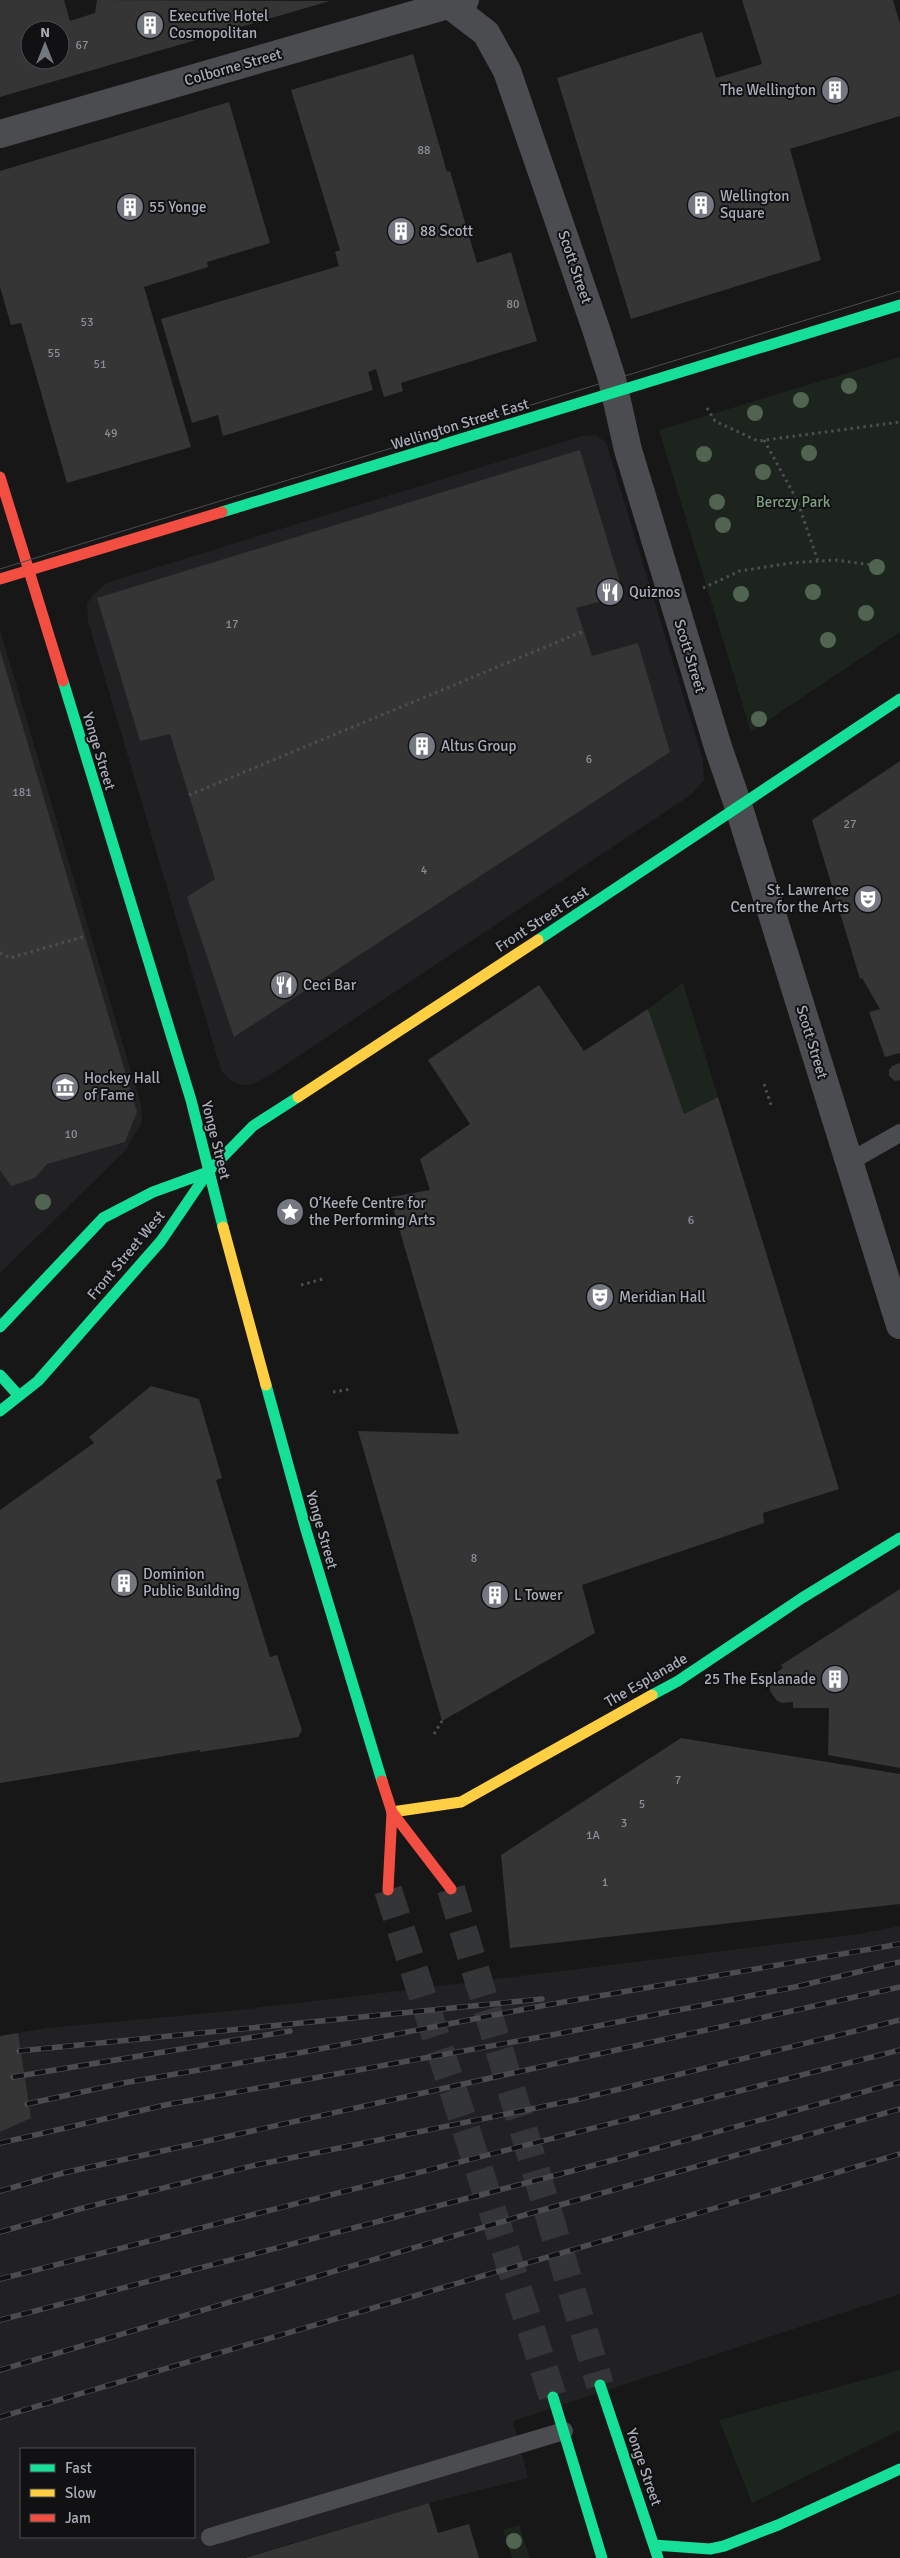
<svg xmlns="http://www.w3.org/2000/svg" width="900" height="2558" font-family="Signika,sans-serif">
  <rect width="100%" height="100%" fill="#171717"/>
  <path fill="#212123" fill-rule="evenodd" d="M595,435l11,7 97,318 1,20 -12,14 -425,283 -14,7 -11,1 -11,-4 -10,-11 -133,-449 -1,-17 5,-8 14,-13 476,-147z
    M0,630l141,475 1,17 -17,29 -125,122z
    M900,1926v368l-387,127 15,57 -99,25 -186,55h-243v-522l47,-8 174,-16 153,-18 485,-60zM21,2449h173v88h-173z"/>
  <path fill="#1d241e" d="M900,357v275l-149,100 -92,-302z
    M683,983l35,114 -34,17 -36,-105z
    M900,2370v60l-148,73 -33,-83z
    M519,2525l11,33h-18l-9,-28z"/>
  <path fill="#353536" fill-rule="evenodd" d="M0,0h64l6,21 25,-8 2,-13 233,1 -330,96zM30,30h30v30h-30z
    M742,0h151l7,24v92l-110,33 31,111 -190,59 -74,-241 145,-46 14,46 46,-14z
    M413,54l34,118 3,-1 27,92 34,-11 26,89 -136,42 2,8 -19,6 -8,-28 -8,3 5,18 -150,46 -5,-21 -26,8 -31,-104 178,-53 -4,-14 5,-2 -49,-160z
    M229,102l41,141 -63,19 1,5 -64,20 47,160 -124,36 -46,-160 -10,2 -11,-38v-116z
    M580,450l44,145 -48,13 16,48 46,-13 32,109 -436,285 -47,-140 28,-18 -45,-145 -30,7 -43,-143z
    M0,650l137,462 -12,30 -78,22 -12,14 -24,8 -11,-16z
    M900,761v292l-15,4 -16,-45 11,-3 -18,-31 -2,1 -48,-159z
    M539,985l45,66 64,-42 36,105 34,-17 121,392 -76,24 1,10 -182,62 13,48 -153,88 -84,-290 101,3 -69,-237 40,-7 -10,-31 50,-35 -42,-64z
    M900,1063v17l-5,1 -6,-5v-6l3,-4z
    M151,1386l48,13 23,79 -6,2 54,177 7,-2 25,75 -4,7 -98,15v-2l-200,33v-273l94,-67 -5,-6z
    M900,1589v179l-72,-13 1,-47h-36v-6l-10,1 -6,-2 -7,-10 -1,-10 2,-5 12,-8 -2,-3z
    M681,1738l219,36v130l-390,44 -9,-93z
    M18,2033l13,85 -31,14v-96z
    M429,2503l9,30 31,-9 10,34h-234z"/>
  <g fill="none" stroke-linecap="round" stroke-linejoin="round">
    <path stroke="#343537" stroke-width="28" stroke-dasharray="28 14" stroke-linecap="butt" d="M451,1889l149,496
      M388,1890l165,507"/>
    <path stroke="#4d4e52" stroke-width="3" stroke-dasharray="2.5 4" stroke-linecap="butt" d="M707,408l8,13 43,20 142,-19
      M764,440l33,60 21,61
      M703,588l37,-17 51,-8 44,-3 38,5
      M189,795l395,-164
      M0,953l10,5 76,-22
      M764,1084l7,21
      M301,1285l25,-7
      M333,1392l18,-3
      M434,1734l8,-13"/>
    <path stroke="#4b4c50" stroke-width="18" d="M849,1162l51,-29
      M210,2537l354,-106"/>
    <path stroke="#4b4c50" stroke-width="28" d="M443,0l43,33 21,38 89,258 16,50 16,71 90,297 21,61 161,517
      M0,134l465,-134"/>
    <path stroke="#16e098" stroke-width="11" d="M222,512l678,-207
      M63,681l128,419 32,127
      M538,940l362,-241
      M0,1327l103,-109 50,-26 55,-20
      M0,1375l19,21
      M266,1385l40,145 76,251
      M0,1411l38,-30 123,-140 47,-69 45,-46 45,-29
      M652,1695l26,-14 124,-83 98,-60
      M600,2385l58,173
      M553,2397l49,161
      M654,2545l56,4 14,-3 54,-21 122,-56"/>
    <path stroke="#ffcf43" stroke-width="11" d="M298,1097l240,-157
      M223,1227l43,158
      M392,1812l69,-10 191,-107"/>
    <path stroke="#f24e42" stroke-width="11" d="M0,477l63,204
      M0,579l222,-67
      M382,1781l10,31 59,77
      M388,1890l4,-78"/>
    <path stroke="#4b4c4f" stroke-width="1" d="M0,569l900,-278"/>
    <g stroke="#4b4c4f" stroke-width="5.5">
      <path id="rail" d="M19,2051l523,-52
        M13,2077l277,-46
        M27,2104l96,-21 181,-31 237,-46 359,-62
        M0,2143l165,-38 392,-71 238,-47 105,-25
        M0,2191l63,-18 837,-186
        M0,2232l83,-24 173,-43 319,-65 325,-80
        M0,2279l900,-229
        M0,2320l595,-155 305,-83
        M0,2370l528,-156 372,-105
        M0,2417l900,-263"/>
    </g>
    <use href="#rail" stroke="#111113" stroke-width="4" stroke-dasharray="11" stroke-linecap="butt"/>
  </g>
  <g fill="#506451">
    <circle cx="849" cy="386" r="8"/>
    <circle cx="801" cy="400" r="8"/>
    <circle cx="755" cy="413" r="8"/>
    <circle cx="809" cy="453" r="8"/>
    <circle cx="704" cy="454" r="8"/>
    <circle cx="763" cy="472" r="8"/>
    <circle cx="717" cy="502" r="8"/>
    <circle cx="723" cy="525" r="8"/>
    <circle cx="877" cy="567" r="8"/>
    <circle cx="813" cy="592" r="8"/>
    <circle cx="741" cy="594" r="8"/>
    <circle cx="866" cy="613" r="8"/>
    <circle cx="828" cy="640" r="8"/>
    <circle cx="759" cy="719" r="8"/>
    <circle cx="43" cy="1202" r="8"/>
    <circle cx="514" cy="2541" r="8"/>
  </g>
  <defs>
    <g id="building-disc" transform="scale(1.4375)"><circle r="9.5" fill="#757880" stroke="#111113"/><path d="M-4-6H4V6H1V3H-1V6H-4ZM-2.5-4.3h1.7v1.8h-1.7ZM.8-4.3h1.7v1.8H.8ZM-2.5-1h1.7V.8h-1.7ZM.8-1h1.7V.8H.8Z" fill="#fff"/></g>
    <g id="restaurant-disc" transform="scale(1.4375)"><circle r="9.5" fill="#757880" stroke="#111113"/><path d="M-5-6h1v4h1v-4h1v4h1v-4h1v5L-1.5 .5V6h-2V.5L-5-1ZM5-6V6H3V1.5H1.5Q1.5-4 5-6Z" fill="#fff"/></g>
    <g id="theatre-disc" transform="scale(1.4375)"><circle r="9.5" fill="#757880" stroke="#111113"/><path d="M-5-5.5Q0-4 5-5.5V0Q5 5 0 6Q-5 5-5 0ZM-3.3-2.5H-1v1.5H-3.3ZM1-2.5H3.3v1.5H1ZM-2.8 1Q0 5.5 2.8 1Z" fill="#fff"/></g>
    <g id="museum-disc" transform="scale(1.4375)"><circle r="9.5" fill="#757880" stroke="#111113"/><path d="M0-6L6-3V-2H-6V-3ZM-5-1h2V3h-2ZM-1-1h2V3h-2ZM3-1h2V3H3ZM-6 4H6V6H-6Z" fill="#fff"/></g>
    <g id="sight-disc" transform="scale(1.4375)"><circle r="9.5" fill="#757880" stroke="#111113"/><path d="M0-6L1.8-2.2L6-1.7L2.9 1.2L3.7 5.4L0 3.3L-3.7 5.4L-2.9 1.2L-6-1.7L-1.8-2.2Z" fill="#fff"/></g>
  </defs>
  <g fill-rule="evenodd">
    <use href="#building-disc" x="150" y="25"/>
    <use href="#building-disc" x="835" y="90"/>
    <use href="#building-disc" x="701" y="205"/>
    <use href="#building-disc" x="130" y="207"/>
    <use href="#building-disc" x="401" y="231"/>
    <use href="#restaurant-disc" x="610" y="592"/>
    <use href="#building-disc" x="422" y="746"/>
    <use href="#theatre-disc" x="868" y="899"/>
    <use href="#restaurant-disc" x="284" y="985"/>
    <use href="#museum-disc" x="65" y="1087"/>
    <use href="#sight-disc" x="290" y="1212"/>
    <use href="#theatre-disc" x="600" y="1297"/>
    <use href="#building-disc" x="124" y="1583"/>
    <use href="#building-disc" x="495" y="1595"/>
    <use href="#building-disc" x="835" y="1679"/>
  </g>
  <g text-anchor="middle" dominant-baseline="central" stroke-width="4" stroke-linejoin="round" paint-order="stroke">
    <g font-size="12" fill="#8b8f98">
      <text x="82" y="45">67</text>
      <text x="424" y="150">88</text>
      <text x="513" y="304">80</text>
      <text x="87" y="322">53</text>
      <text x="54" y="353">55</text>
      <text x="100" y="364">51</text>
      <text x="111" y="433">49</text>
      <text x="232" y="624">17</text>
      <text x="589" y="759">6</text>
      <text x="22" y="792">181</text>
      <text x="850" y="824">27</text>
      <text x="424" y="870">4</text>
      <text x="71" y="1134">10</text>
      <text x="691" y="1220">6</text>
      <text x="474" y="1558">8</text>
      <text x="678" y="1780">7</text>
      <text x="642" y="1804">5</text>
      <text x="624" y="1823">3</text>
      <text x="593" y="1835">1A</text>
      <text x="605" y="1882">1</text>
    </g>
    <g font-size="15" fill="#a8adb8" stroke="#111113" text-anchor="start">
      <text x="169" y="16">Executive Hotel<tspan x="169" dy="17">Cosmopolitan</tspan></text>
      <text x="816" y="90" text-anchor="end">The Wellington</text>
      <text x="720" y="196">Wellington<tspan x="720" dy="17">Square</tspan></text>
      <text x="149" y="207">55 Yonge</text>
      <text x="420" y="231">88 Scott</text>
      <text x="629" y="592">Quiznos</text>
      <text x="441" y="746">Altus Group</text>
      <text x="849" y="890" text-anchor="end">St. Lawrence<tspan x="849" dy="17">Centre for the Arts</tspan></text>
      <text x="303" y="985">Ceci Bar</text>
      <text x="84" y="1078">Hockey Hall<tspan x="84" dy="17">of Fame</tspan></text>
      <text x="309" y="1203">O’Keefe Centre for<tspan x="309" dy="17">the Performing Arts</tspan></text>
      <text x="619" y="1297">Meridian Hall</text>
      <text x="143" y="1574">Dominion<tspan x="143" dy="17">Public Building</tspan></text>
      <text x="514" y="1595">L Tower</text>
      <text x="816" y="1679" text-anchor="end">25 The Esplanade</text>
    </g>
    <g font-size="15" fill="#a8adb8" stroke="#111113">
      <text transform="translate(233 67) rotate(-16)">Colborne Street</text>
      <text transform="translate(575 267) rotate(71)">Scott Street</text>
      <text transform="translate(460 424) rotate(-17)">Wellington Street East</text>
      <text transform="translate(690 656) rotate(73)">Scott Street</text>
      <text transform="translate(99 751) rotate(73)">Yonge Street</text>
      <text transform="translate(542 919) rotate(-33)">Front Street East</text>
      <text transform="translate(812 1042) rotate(73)">Scott Street</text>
      <text transform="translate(216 1140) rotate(76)">Yonge Street</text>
      <text transform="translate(126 1255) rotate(-50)">Front Street West</text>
      <text transform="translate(322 1530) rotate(74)">Yonge Street</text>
      <text transform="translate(646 1680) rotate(-30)">The Esplanade</text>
      <text transform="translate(644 2467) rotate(71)">Yonge Street</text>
    </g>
    <g font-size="15" fill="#7fa381" stroke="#111113">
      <text x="793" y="502">Berczy Park</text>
    </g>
  </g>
  <rect x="20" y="2448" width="175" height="90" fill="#111113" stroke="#4d4f55"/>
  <rect x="30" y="2464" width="25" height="8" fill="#16e098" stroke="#4d4f55"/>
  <text x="65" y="2473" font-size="15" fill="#a8adb8">Fast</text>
  <rect x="30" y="2489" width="25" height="8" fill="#ffcf43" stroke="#4d4f55"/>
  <text x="65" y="2498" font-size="15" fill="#a8adb8">Slow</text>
  <rect x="30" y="2514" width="25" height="8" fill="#f24e42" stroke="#4d4f55"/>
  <text x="65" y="2523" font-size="15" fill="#a8adb8">Jam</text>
  <g transform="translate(45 45)"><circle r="24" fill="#111113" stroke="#4d4f55"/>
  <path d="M0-4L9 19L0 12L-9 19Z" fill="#757880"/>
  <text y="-8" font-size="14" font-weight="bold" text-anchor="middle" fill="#a8adb8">N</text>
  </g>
</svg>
